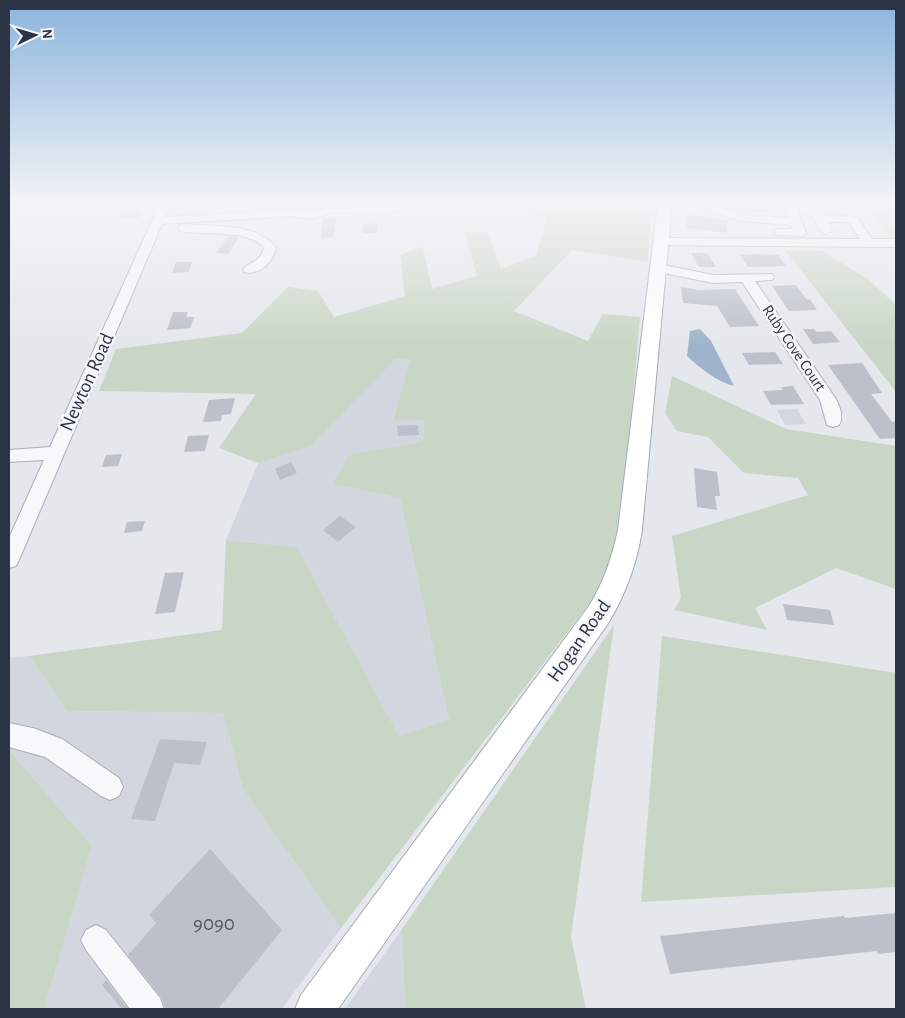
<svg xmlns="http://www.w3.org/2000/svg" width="905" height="1018" font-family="'Alegreya Sans',sans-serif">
  <rect width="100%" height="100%" fill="#e4e7ec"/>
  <path fill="#d2d6de" d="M396,359l14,1 -17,58 31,2 -1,21 -74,14 -16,29 67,14 49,222 -50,16 -102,-189 -71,-7 32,-77 53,-17z
    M797,409l9,15 -21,1 -8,-15z
    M29,656l38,55 156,2 20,76 98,139 -59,81h-238l48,-163 -83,-96v-93z
    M402,929l3,80h-60z"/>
  <path fill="#c9d6c5" d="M537,203h56l58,11 -3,48 -76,-12 -58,61 74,30 15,-27 37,3 -19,214 -19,56 -261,341 -98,-139 -20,-76 -156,-2 -38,-55 193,-26 4,-90 71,7 102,189 50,-16 -49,-222 -67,-14 16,-29 74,-14 1,-21 -31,-1 17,-59 -14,-1 -85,87 -53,17 -39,-15 37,-54 -157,-3 17,-42 126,-16 46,-46 30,4 16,26 71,-21 -5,-41 23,-8 9,42 45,-13 -13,-44h23l14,37 35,-13 11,-38 -16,-1z
    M864,203h22l3,19 7,8v11h-3z
    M785,250l37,1 47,29 27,25v87z
    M672,376l114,53 110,17v143l-60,-21 -81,40 12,22 -93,-20 7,-12 -9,-62 136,-41 -10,-17 -54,-5 -36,-36 -31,-6 -12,-18z
    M614,625l-43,312 15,72h-181l-3,-80z
    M662,636l234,37v214l-255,15z
    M9,750l83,96 -48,163h-35z"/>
  <path fill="#9fb4cc" d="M700,329l11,12 23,45c-17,-4 -34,-18 -47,-30l3,-25z"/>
  <path fill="#bbc0ca" d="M726,203h42v9h-29l-8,-2z
    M145,208l-5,10 -22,1 6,-10z
    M688,215l40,5 -1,13 -41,-5z
    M323,217h13l-2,20 -13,1z
    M378,223v10h-15v-9z
    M229,236l10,2 -11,16 -12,-1z
    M691,253h16l9,14h-17z
    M756,254l22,1 8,11 -38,1 -8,-12z
    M176,262h16l-3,10 -17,1z
    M796,285l11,15 3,-1 7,11 -28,1 -17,-25z
    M681,287l18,3 36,-1 24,37 -29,1 -13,-21 -34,-3z
    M173,312h15l-2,5h8l-4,11 -23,2z
    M803,329h11l3,3 14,-1 9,11 -27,2z
    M775,352l8,12 -34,1 -7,-12z
    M862,363l20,30 -11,1 21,28 4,-1v17l-16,1 -52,-74z
    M793,386l11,18 -33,1 -8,-14 20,-1 -2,-3z
    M235,398l-4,16 -9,1 -1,6 -18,1 6,-22z
    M418,425l1,10 -21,1 -1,-10z
    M209,435l-4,16 -21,1 4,-16z
    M122,454l-4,12 -16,1 4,-12z
    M291,462l6,11 -17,7 -5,-11z
    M694,468l23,4 3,24h-5l2,14 -20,-3z
    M340,516l16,11 -18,15 -15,-12z
    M145,521l-3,10 -18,2 3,-11z
    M184,572l-9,40 -20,2 10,-41z
    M783,604l47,6 4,15 -47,-5z
    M160,739l47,3 -7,23 -26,-2 -19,58 -24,-2z
    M210,849l72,81 -64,79h-52l-5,-12 -33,-42 28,-32 -7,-8z
    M896,913v39l-18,2 -1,-3 -207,23 -10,-38 184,-20 1,2z
    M106,980l22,29h-6l-20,-24z"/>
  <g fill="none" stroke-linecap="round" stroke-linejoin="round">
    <g stroke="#a9aeb7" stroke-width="2">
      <path id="minor" d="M9,203h42l-6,3 -36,2z
        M160,203h11l-6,14 125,-7 20,2 20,-5 80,-4 -5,7 -4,1 -70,2 -20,6 -21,-3 -128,8 -143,336 -3,6 -7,2v-30l35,-78 -35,2v-12l41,-3z
        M661,203h37l10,5 -2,2 -9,2 -36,-5 -2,-2z
        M705,203h11l3,5 23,7 47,3 -3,-8 4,-4 24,1 10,8 33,2 15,22h24v8l-239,-2 -2,-3 6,-4 199,1 -11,-17h-21l4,8 -6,4 -4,-1c-8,-13 -7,-20 -24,-21l8,21 -2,3 -28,-1 -2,-3 2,-3h17l-2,-4 -50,-4 -30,-9z
        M184,224c29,3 73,-2 92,24 -3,14 -16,28 -32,24l-1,-3c8,-8 17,-7 21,-21 -16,-20 -61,-12 -84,-17l-2,-3 2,-3z
        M659,264l54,11 59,-1 2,3 -2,3 -17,1 81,118c4,8 8,18 3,26l-6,2 -6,-2 -7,-25 -78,-118 -29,1 -59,-12 -1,-3 1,-3z
        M9,723l24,5 29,11 57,39 4,9 -4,9 -9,4 -9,-4 -56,-39 -36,-10z
        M96,925l10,5 54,68 4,11h-34l-44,-59 -5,-10 5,-10z"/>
    </g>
    <g stroke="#a3abb8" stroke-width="2">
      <path id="major" d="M658,203h14l-30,327c-5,33 -16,63 -33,92l-271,387h-43l6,-14 288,-389c15,-24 23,-49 29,-76z"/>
    </g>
    <use href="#minor" fill="#f7f8fa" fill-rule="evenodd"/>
    <use href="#major" fill="#fff" fill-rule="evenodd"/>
  </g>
  <linearGradient id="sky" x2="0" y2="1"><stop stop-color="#8bb4dd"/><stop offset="0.59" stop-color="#f3f4f6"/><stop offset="1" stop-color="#f3f4f6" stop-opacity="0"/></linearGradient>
  <rect width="905" height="345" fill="url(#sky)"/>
  <g text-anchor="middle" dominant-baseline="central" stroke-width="5" stroke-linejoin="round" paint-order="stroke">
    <g font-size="16" fill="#2b3445" stroke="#f4f6f9">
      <text transform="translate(794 348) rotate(56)">Ruby Cove Court</text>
    </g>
    <g font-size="20" fill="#2b3445" stroke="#f4f6f9">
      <text transform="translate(87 382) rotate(-66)">Newton Road</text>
      <text transform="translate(579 641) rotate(-55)">Hogan Road</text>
    </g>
    <g font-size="21" fill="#4f5766">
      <text x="214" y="923">9090</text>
    </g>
  </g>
  <rect width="905" height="1018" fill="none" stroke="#2b3445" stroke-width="20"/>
  <g transform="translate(35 35) rotate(85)" stroke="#f4f6f9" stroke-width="4" paint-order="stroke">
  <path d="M0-4L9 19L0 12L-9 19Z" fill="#2b3445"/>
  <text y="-8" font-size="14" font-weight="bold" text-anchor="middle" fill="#2b3445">N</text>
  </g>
</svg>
